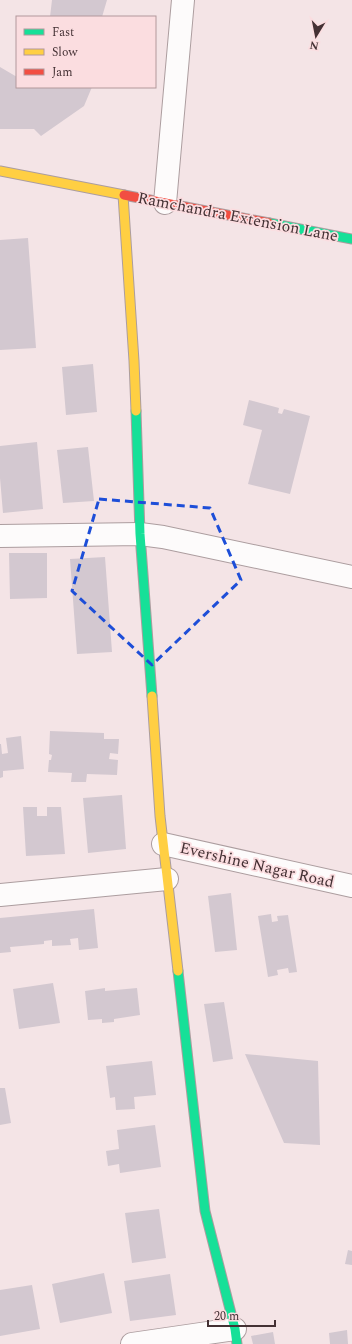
<svg xmlns="http://www.w3.org/2000/svg" width="352" height="1344" font-family="Spectral,serif">
  <rect width="100%" height="100%" fill="#f4e4e6"/>
  <path fill="#d3c8d0" d="M52,0h55l-5,17h-52z
    M0,67l17,10v10h19l3,1 2,-1h51l-8,19 -43,30 -7,-7h-34z
    M28,238l8,110 -36,2v-110z
    M93,364l4,48 -31,3 -4,-48z
    M249,400l30,8 -1,5 4,1 2,-5 26,7 -20,78 -42,-10 14,-54 -19,-5z
    M37,442l6,67 -40,4 -3,-35v-32z
    M88,447l6,54 -31,2 -6,-53z
    M9,553h38v45l-37,1z
    M105,557l7,95 -35,2 -7,-95z
    M50,731l54,2v6h15l-1,15 -8,-1 -1,6 9,1 -1,15 -30,-1 -1,8h-15l1,-9 -24,-1 1,-12h2l1,-5 -3,-1z
    M21,736l3,33 -21,2v6l-3,1v-34h1l1,10 6,-1 -2,-15z
    M122,795l4,54 -38,4 -5,-55z
    M23,807h14v9h10v-9h14l4,47 -39,2z
    M231,893l6,57 -22,2 -7,-56z
    M94,909l4,39 -19,2 -1,-12 -8,1 1,6 -19,1v-6l-8,1v3l-34,3 1,5 -11,1v-35z
    M271,914l1,8 6,-1 -1,-5 11,-1 9,57 -8,1 -1,-5 -11,2 1,5 -10,2 -10,-61z
    M53,983l7,40 -41,6 -6,-40z
    M105,988v3l32,-3 3,27 -26,4v3l-12,1v-4l-14,1 -3,-29z
    M224,1002l9,57 -20,3 -9,-58z
    M245,1054l73,7 2,84 -36,-2z
    M152,1061l4,34 -22,2 1,12 -19,1 -1,-13 -5,1 -4,-32z
    M0,1088h5l6,35 -11,2z
    M155,1125l6,42 -41,6 -1,-9 -11,2 -2,-15 13,-2 -2,-19z
    M159,1209l7,49 -34,5 -7,-50z
    M348,1250l4,1v14l-7,-1z
    M104,1273l8,40 -52,10 -8,-39z
    M170,1274l6,41 -46,6 -6,-40z
    M32,1285l8,44 -40,7v-46z
    M347,1330l1,14h-18l-1,-11z
    M273,1332l2,12h-22l-2,-8z"/>
  <g fill="none" stroke-linecap="round" stroke-linejoin="round">
    <g stroke="#ac9d9f" stroke-width="24">
      <path id="street" d="M165,203l18,-203
        M0,536l140,-2 23,3 189,40
        M163,844l189,42
        M0,895l167,-16
        M132,1344l103,-15"/>
    </g>
    <g stroke="#ac9d9f" stroke-width="11">
      <path id="fast" d="M269,223l83,16
        M136,411l4,123 12,162
        M178,971l27,240 30,118 2,15"/>
    </g>
    <g stroke="#ac9d9f" stroke-width="11">
      <path id="slow" d="M0,171l124,24
        M123,195l11,166 2,50
        M152,696l8,120 18,155"/>
    </g>
    <g stroke="#ac9d9f" stroke-width="11">
      <path id="jam" d="M124,195l145,28"/>
    </g>
    <use href="#street" stroke="#fdfbfb" stroke-width="22"/>
    <use href="#fast" stroke="#16e098" stroke-width="9"/>
    <use href="#slow" stroke="#ffcf43" stroke-width="9"/>
    <use href="#jam" stroke="#f24e42" stroke-width="9"/>
  </g>
  <path fill="none" stroke="#1d4ed8" stroke-width="3" stroke-dasharray="8 5" stroke-linejoin="round" d="M99,499l111,9 31,72 -89,85 -80,-74z"/>
  <g text-anchor="middle" dominant-baseline="central" stroke-width="3.5" stroke-linejoin="round" paint-order="stroke">
    <g font-size="16" fill="#443134" stroke="#fbdde0">
      <text transform="translate(238 217) rotate(11)">Ramchandra Extension Lane</text>
      <text transform="translate(257 865) rotate(13)">Evershine Nagar Road</text>
    </g>
  </g>
  <rect x="16" y="16" width="140" height="72" fill="#fbdde0" stroke="#b2989b"/>
  <rect x="24" y="29" width="20" height="6" fill="#16e098" stroke="#b2989b"/>
  <text x="52" y="36" font-size="12" fill="#443134">Fast</text>
  <rect x="24" y="49" width="20" height="6" fill="#ffcf43" stroke="#b2989b"/>
  <text x="52" y="56" font-size="12" fill="#443134">Slow</text>
  <rect x="24" y="69" width="20" height="6" fill="#f24e42" stroke="#b2989b"/>
  <text x="52" y="76" font-size="12" fill="#443134">Jam</text>
  <g transform="translate(316 36) rotate(190)" stroke="#fbdde0" stroke-width="3" paint-order="stroke">
  <path d="M0-3L7 15L0 10L-7 15Z" fill="#443134"/>
  <text y="-6" font-size="11" font-weight="bold" text-anchor="middle" fill="#443134">N</text>
  </g>
  <path d="M208 1320v6h67v-6" fill="none" stroke="#443134" stroke-width="2"/>
  <text x="214" y="1320" font-size="12" fill="#443134" stroke="#fbdde0" stroke-width="3" paint-order="stroke">20 m</text>
</svg>
